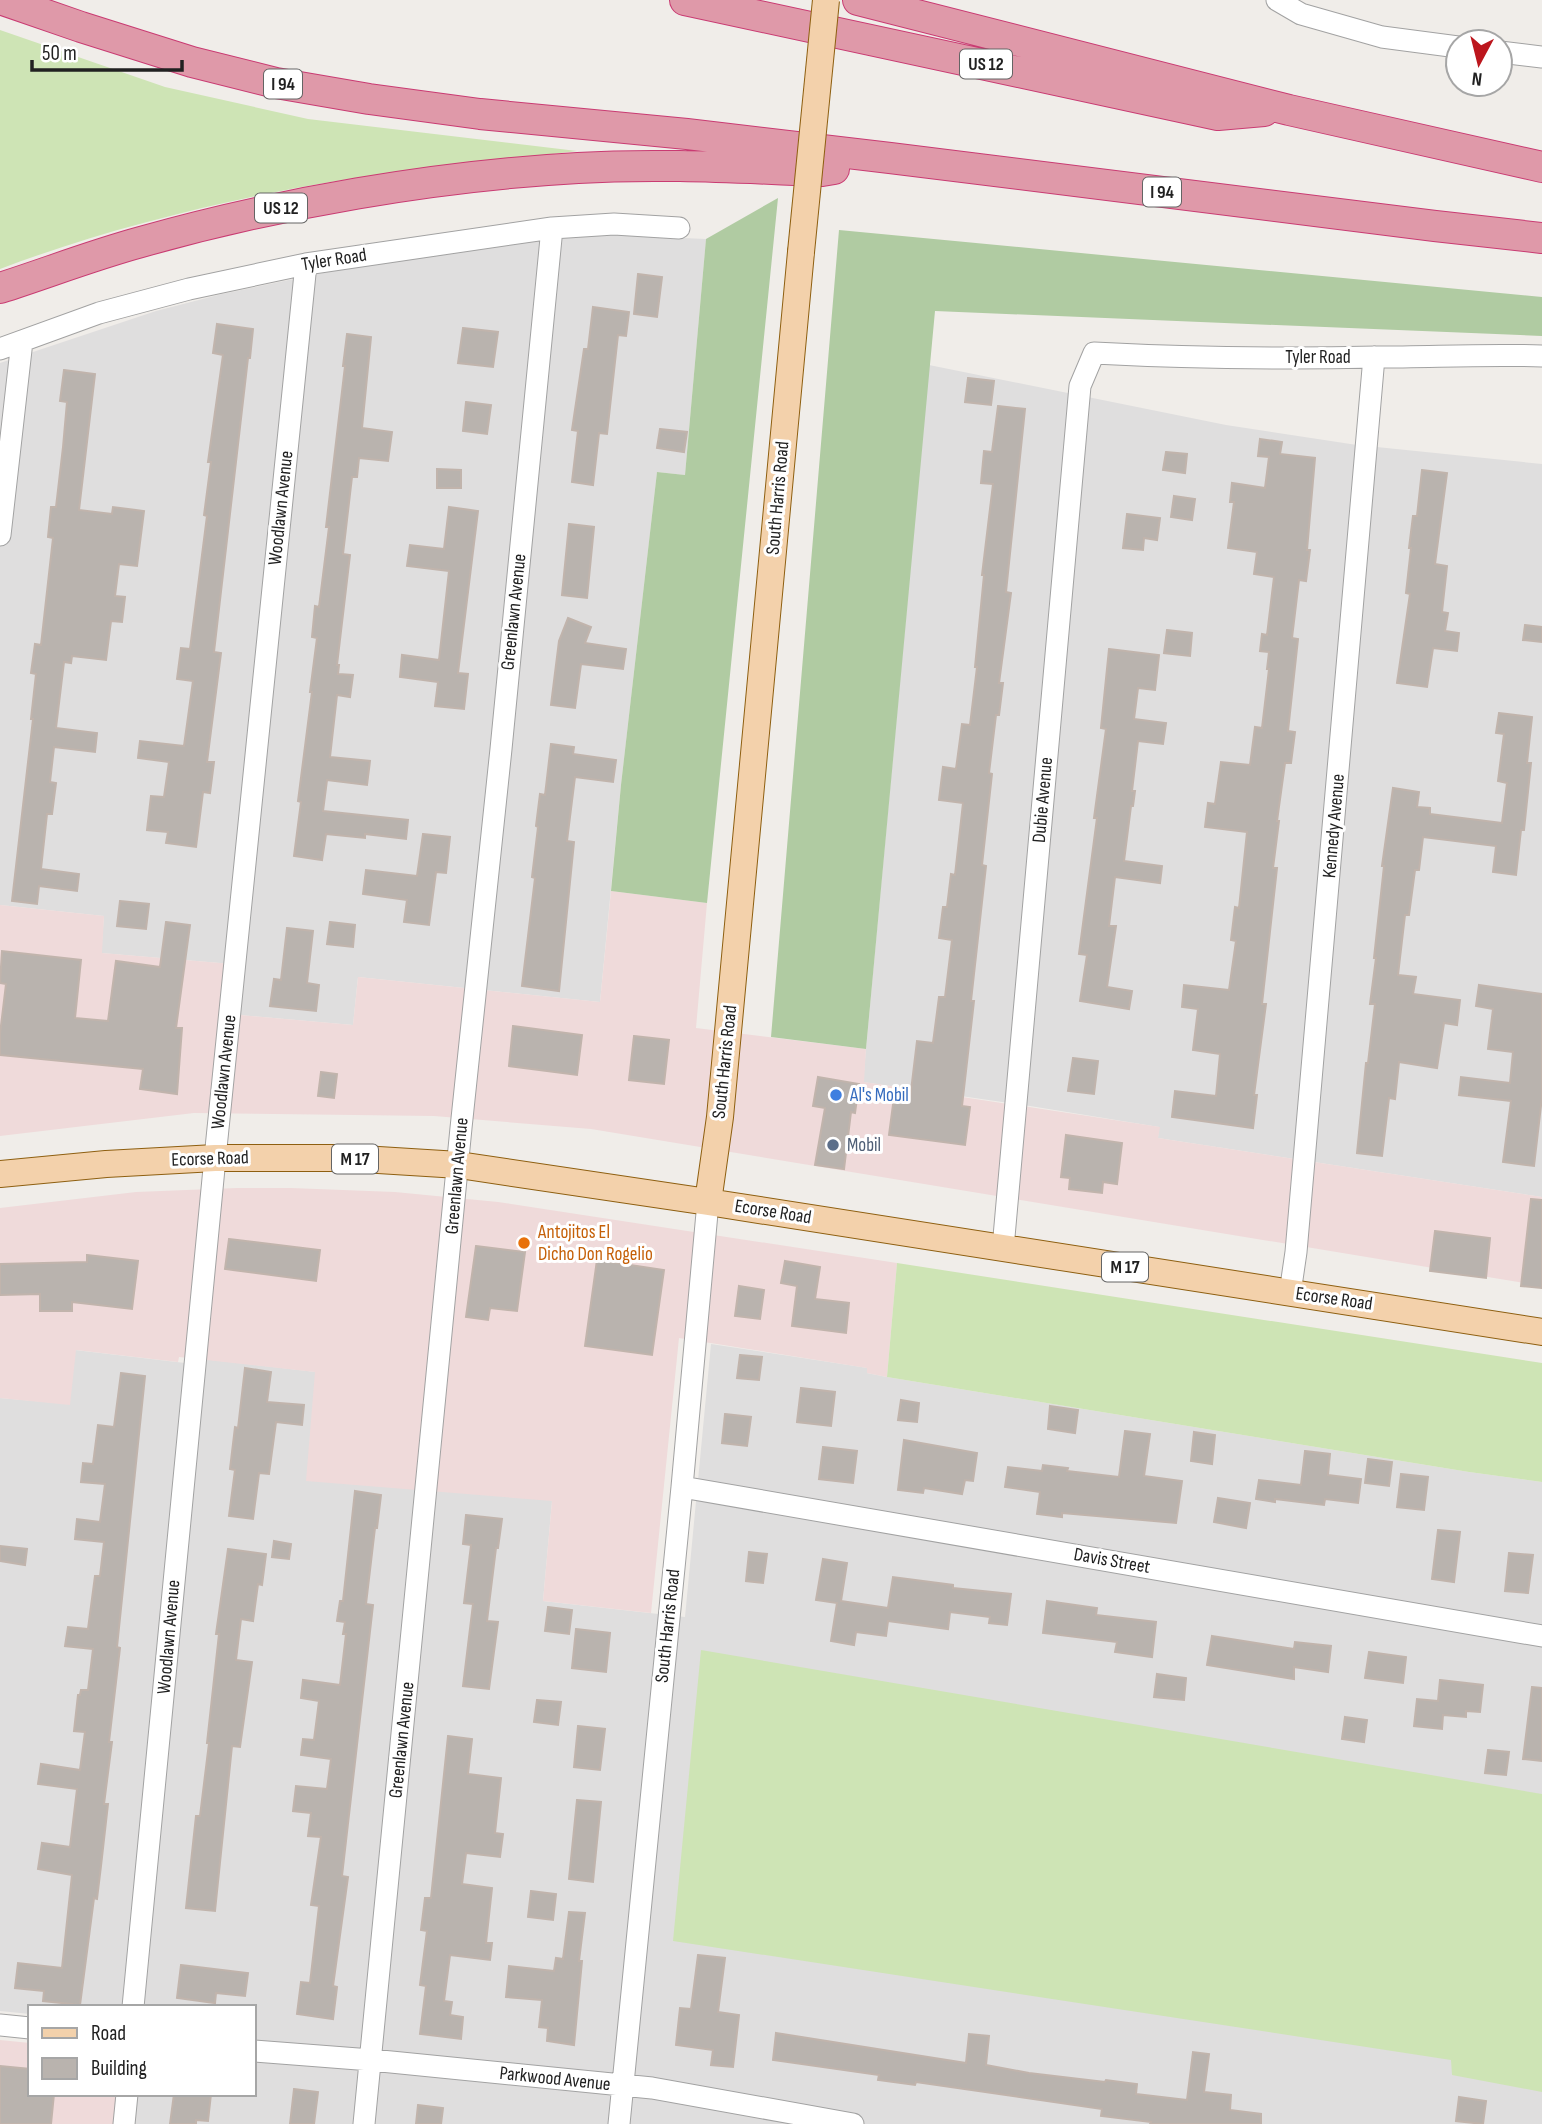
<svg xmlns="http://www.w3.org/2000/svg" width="1542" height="2124" font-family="'Sofia Sans Condensed',sans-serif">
  <rect width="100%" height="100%" fill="#f0ede9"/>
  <path fill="#dfdede" d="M593,234l113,5 -21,236 -28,-3 -36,313 -21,217 -242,-25 -5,48 -113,-10 4,-50 -143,-12 3,-37 -104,-11v-542l156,-52 66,-17 110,-23 182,-29z
    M929,365l297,60 131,20 185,19v733l-384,-59 1,-11 -129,-21 -167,-24z
    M711,1344l157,24 -1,5 20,4 582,95 73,10v642h-1409l3,-30h118v-87h-224v7l-30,-3v-613l69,6 6,-54 127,15 1,-6 113,13 236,129 -9,100 142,16z"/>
  <path fill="#efdada" d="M611,891l96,12 -11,125 170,21 -2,33 296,45 -2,11 384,59v89l-951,-157 -157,-13 -240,-3 -194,23v-231l104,11 -2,37 142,12 -4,50 113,10 5,-48 242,25z
    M237,1188h54l104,4 103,10 399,61 -10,114 -20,-4v-5l-188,-30 -28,275 -108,-12 9,-100 -246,-20 9,-109 -136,-15 -1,5 -102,-12 -6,55 -70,-7v-190l136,-16z
    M0,2040l30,3v51h86l-3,30h-113z"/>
  <path fill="#cee4b5" d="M0,30l165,57 143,32 269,32c-103,13 -209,21 -311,43 -88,18 -182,43 -266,75z
    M897,1263l645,100v119l-73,-10 -582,-95z
    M701,1650l841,144v298l-90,-17 -1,-15 -778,-119z"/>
  <path fill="#b0cba2" d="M778,198l-71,705 -96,-12 10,-106 36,-313 28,3 21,-236z
    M839,230l703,67v39l-607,-25 -69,738 -95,-12z"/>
  <path fill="#b9b3ae" stroke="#c1b4ac" stroke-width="2" d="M638,274l24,3 -5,40 -23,-3z
    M593,307l36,5 -3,24 -8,-1 -11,99 -8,-1 -6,52 -21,-3 6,-51 -6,-1 12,-81h4z
    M217,324l36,5 -3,29h-2l-34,294 7,1 -14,109h7l-4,31 -7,-1 -7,55 -30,-4 2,-11 -21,-2 4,-34 13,1 5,-35 -31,-4 2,-17 44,5 9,-65 -16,-2 4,-31 9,1 17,-133 -3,-1 7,-53h-3l15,-107 -10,-2z
    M463,328l35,4 -5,35 -35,-4z
    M347,334l24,3 -9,91 30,4 -4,29 -29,-3 -2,19h-5l-9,77 7,1 -13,110h2l-1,9 15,1 -3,22 -13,-2 -7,62 40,4 -3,24 -40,-5 -4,31 85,9 -2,19 -41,-5v4l-39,-4 -4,26 -28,-4 7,-54 -3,-1 14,-109h-2l7,-54 -5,-1 3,-31 4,1 10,-80h-3l19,-161h-2z
    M64,370l31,4 -16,136 33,4 1,-7 31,4 -7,55 -18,-2 -4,32 10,1 -3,25 -11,-1 -5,39 -34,-4 -1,7 -7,-1 -8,66 41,5 -2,19 -41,-5 -4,35 6,1 -4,31h-5l-6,55 38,5 -2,17 -38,-5 -2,18 -25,-3 21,-182h-2l5,-45 -5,-1 4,-29 6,1 12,-107 -5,-1 3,-30h5l7,-60 4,-45 -7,-1z
    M968,378l26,3 -3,24 -26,-3z
    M466,402l25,3 -4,29 -24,-3z
    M998,406l27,3 -19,183 5,1 -12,90h4l-4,32h-3l-7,58 3,1 -10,91 4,1 -15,135h3l-12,105 8,1 -5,38 -76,-10 5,-38 16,2 7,-58 16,2 6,-46h6l7,-57 -13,-2 4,-31h4l4,-33 4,1 8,-72 -24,-3 4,-33 13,2 6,-45 8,1 7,-58h-2l9,-92h-2l11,-91 -12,-1 3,-32 8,1z
    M660,429l27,3 -3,20 -27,-4z
    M1260,439l22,3 -2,12 35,4 -8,92h3l-4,31 -7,-1 -7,58 6,1 -10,92 7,1 -4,31h-6l-8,58h2l-6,47h4l-15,136h4l-12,91h3l-4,33 -81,-11 3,-26 41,5 4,-42 -27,-4 5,-41 -16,-2 2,-22 45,5 7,-49 -5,-1 4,-33 4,1 8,-76 -42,-5 3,-24 7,1 6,-42 29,3 5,-38 7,1 7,-59h-2l2,-17 -9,-1 2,-17 5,1 7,-58 -20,-3 3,-22 -29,-4 6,-46h-4l2,-19 33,5 4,-31 -11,-1z
    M1166,452l21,2 -2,19 -22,-3z
    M437,469l24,1v18h-24z
    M1422,470l25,3 -12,91 12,2 -5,46 6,1 -3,18 14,2 -2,18 -24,-3 -6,39 -30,-4 13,-89 -4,-1 5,-45h-2l4,-32h4z
    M1174,496l21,3 -3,21 -21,-3z
    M449,507l29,4 -20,162 10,1 -4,35 -29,-3 3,-24 -38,-5 2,-22 37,5 10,-89 -42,-5 3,-21 34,4z
    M1127,514l33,4 -3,22 -13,-2 -1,12 -20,-2z
    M569,524l25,3 -7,71 -25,-3z
    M568,618l23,9 -6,16 41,6 -3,20 -42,-5 -6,44 -24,-3 8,-64z
    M1525,625l17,2v15l-19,-2z
    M1167,630l25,3 -2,23 -26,-3z
    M1109,649l50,6 -4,35 -17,-2 -4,31 32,4 -3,21 -25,-3 -6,50h3l-2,15h-2l-7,55 38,5 -2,17 -45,-6 -6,49h7l-9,61 25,4 -3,18 -49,-8 7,-46 -8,-1 18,-136h-3l12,-89 -5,-1z
    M1499,713l33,4 -5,46h4l-7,67h-3l-5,45 -23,-3 3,-26 -73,-9 -4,33h-4l-6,45h-4l-7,60 18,2 -3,17 47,6 -3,25 -13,-2 -7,45 -38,-6 -4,37 -6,-1 -7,58 -25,-3 9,-90h2l7,-59h-5l6,-46h-2l10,-92h-2l11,-78 26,4 -2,15 13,1v6l72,9 5,-40 -9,-2 6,-47 -8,-1z
    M551,744l23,3 -1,7 43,6 -3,22 -38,-5 -8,64 7,1 -15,149 -37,-5 13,-108 -3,-1 6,-50 -2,-1 4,-32 5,1z
    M423,834l27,3 -4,36 -10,-1 -7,53 -25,-3 3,-22 -44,-6 3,-24 51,6z
    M120,901l29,3 -3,25 -29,-3z
    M166,922l24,3 -14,103h6l-5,66 -37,-5 3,-20 -143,-14v-21l6,-50 -6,-1 2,-32 79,9 -6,58 33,3 8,-60 44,6z
    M330,922l25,3 -2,22 -26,-3z
    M287,928l26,3 -6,52 12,2 -3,26 -46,-5 4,-27 7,1z
    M1479,985l63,9v103l-8,69 -31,-4 8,-61 -52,-6 2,-18 49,6 3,-31 -25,-3 5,-40 -17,-3z
    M513,1026l69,9 -5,40 -68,-9z
    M634,1036l35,4 -5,44 -35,-4z
    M1073,1058l25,3 -4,33 -26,-3z
    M321,1072l16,2 -3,24 -16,-2z
    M818,1077l41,7 -4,29 -4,-1 -7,57 -29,-4 10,-57 -12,-2z
    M1066,1135l56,8 -5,41 -14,-2 -1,11 -33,-4 1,-11 -9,-1z
    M1531,1199l11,1v88l-21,-2z
    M1435,1231l55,7 -4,40 -56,-7z
    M229,1239l91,11 -4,31 -91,-12z
    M476,1246l49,6 -8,59 -27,-3 -2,12 -22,-3z
    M87,1255l51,6 -6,48 -60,-7v9h-32v-17l-40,1v-31l87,-2z
    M597,1260l67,10 -12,85 -67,-9z
    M785,1261l35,6 -5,32 34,4 -3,30 -54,-7 5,-40 -16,-3z
    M739,1286l25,4 -4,29 -25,-3z
    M740,1355l22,2 -3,23 -22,-2z
    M245,1368l26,4 -4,30 37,3 -2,20 -26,-3 -7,52 -10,-1 -6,46 -24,-3 6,-46 -5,-1 5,-42 3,1z
    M121,1373l24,3 -28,271 3,1 -11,94h3l-8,62h4l-7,62 -4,33 -3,-1 -14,107 -37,-4 1,-10 -29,-3 3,-25 44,5 10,-93 -34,-6 4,-26 28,4 7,-58 -39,-5 3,-20 39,6 5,-38 -11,-1 4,-36h2l1,-5h7l5,-41 -28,-3 3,-19 20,2 7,-53h5l4,-34 -29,-3 2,-20 23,3 5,-38 -24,-2 2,-19 10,1 5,-39 16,2z
    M801,1388l34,4 -4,34 -34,-4z
    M901,1400l18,3 -2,19 -19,-2z
    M1050,1406l28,4 -3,23 -27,-4z
    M725,1414l26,3 -4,29 -25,-3z
    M1125,1431l25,3 -6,42 38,5 -6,42 -114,-10v4l-25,-3 3,-22 -35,-5 3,-20 34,4 1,-6 25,3 -1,3 52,6z
    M1194,1432l21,3 -3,29 -21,-3z
    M904,1440l73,13 -4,28 -8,-1 -3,14 -38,-6 -1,5 -25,-3z
    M823,1447l34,4 -4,32 -34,-4z
    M1305,1451l25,3 -2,21 33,4 -3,24 -33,-4 -1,6 -49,-6v3l-19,-3 3,-19 42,5z
    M1368,1459l24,3 -3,24 -24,-3z
    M1401,1474l27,3 -4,33 -27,-3z
    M355,1491l26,4 -4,33h-2l-9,76 7,1 -31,271 6,1 -15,109 4,1 -4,32 -36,-5 4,-32 9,1 9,-77 -8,-1 10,-68 -13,-1 3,-23 -18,-2 3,-25 31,3 4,-30 -30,-4 2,-16 11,1 5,-39 -18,-3 2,-18 37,5 6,-51h-3l2,-12 -8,-1 3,-20h3z
    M1218,1498l32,5 -4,25 -32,-6z
    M466,1515l36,4 -4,29h-2l-9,73 11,1 -9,67 -26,-3 10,-82 -9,-1 7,-58 -8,-1z
    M1438,1530l22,2 -6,50 -22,-3z
    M274,1541l17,3 -2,15 -17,-2z
    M0,1546l27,3 -2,16 -25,-4z
    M228,1549l38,5 -4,31 -4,-1 -5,37 -12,-2 -5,41 16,2 -12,85 -8,-1 -17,165 -29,-3 10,-92h4l9,-73h-2l12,-109h-3z
    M749,1552l18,2 -4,29 -17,-2z
    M1509,1553l24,2 -5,38 -23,-2z
    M823,1559l24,4 -6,38 47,7 5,-31 60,8v3l58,6 -4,31 -18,-2 1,-6 -40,-5 -2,17 -60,-8 -2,15 -30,-4 -2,13 -23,-4 6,-38 -21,-3z
    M1047,1601l50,7 -1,7 60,7 -4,35 -37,-5 2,-10 -74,-9z
    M548,1607l24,3 -3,24 -24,-3z
    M576,1629l34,4 -4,39 -34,-4z
    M1212,1636l82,13 1,-7 36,4 -3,26 -34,-5v12l-87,-14z
    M1369,1652l37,5 -3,26 -38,-5z
    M1157,1674l29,4 -2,22 -30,-3z
    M1440,1680l43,5 -3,27 -14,-1v6l-23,-2 -1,14 -28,-3 3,-27 21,2z
    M1532,1687l10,1v73l-19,-2z
    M537,1700l24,2 -3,23 -24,-3z
    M1345,1717l22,3 -3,22 -22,-3z
    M578,1726l27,3 -5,41 -26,-3z
    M448,1736l24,3 -4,35 33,4 -6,55 8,1 -3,23 -34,-4 -4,31 30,4 -6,55h6l-2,17 -40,-5 -6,46 8,1 -2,13 13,2 -2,22 -41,-5 6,-48 -6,-1 7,-54 -6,-1 4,-32h6z
    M1488,1750l21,2 -3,23 -21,-2z
    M577,1800l24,2 -8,80 -24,-3z
    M531,1891l25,3 -3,26 -25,-3z
    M569,1912l16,1 -6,48h3l-8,84 -27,-4 1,-13 -9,-1 3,-27 -36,-3 3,-31 45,5 2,-13 7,1z
    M698,1955l27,3 -7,54 21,3 -6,52 -22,-2 2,-15 -37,-5 4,-37 11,1z
    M181,1965l67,8 -3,23 -29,-3 -1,10 -38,-5z
    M776,2033l190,30 3,-29 20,2 -3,29 43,8 76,9 1,-2 31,4 -1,10 51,6 6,-48 16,2 -5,38 27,3 -1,15 31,4v10h-111l1,-2 -50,-6 1,-7 -186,-27 -1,3 -37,-5 1,-5 -106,-15z
    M0,2066l30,3v25h24l-3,30h-51z
    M294,2089l24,3 -4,32h-24z
    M174,2094h37l-3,27 -12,-1v4h-26z
    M1459,2097l27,4 -3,23 -27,-3z
    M418,2105l25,3 -2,16h-25z"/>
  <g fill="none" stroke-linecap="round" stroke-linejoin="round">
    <g stroke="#a2a2a2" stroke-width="23">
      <path id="minor" d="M1277,0l24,14 81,23 76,10
        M1500,52l42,5
        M0,349l99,-36 90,-24 117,-25 246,-36 62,-4 65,4
        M0,535l22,-194
        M1003,1248l77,-862 14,-33c94,5 188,6 283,4 55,0 110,-3 165,-1
        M1290,1293l6,-41 78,-895
        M682,1487l860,149
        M133,2007l82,-849 91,-894
        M0,2025l30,3
        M254,2051l117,9 281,28 201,36
        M124,2124l3,-30
        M364,2124l97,-996 40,-379 51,-521
        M619,2124l63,-637 26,-285"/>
    </g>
    <g stroke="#8e5f10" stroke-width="28">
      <path id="major" d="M0,1174l106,-10 109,-6h131l113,7 249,37 834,130
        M708,1202l12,-85 81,-865"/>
    </g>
    <g stroke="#c93b72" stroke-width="32">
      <path id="highway" d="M3,0l78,27 111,35 84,21 93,16 111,15 207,20 203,24 545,68 107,12
        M685,0l533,115 46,-4
        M858,0l431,110 253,57
        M0,288c47,-15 93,-33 141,-46 138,-39 294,-66 437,-74 81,-5 163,0 244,3l12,-2"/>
    </g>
    <use href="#minor" stroke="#fff" stroke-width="21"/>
    <use href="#major" stroke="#f3d1ab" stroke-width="26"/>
    <use href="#highway" stroke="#df99a9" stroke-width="30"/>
    <g stroke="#8e5f10" stroke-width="28" stroke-linecap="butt">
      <path id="major-bridge" d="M801,252l25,-252"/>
    </g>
    <use href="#major-bridge" stroke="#f3d1ab" stroke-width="26"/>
  </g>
  <circle fill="#3f7fe0" stroke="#fff" stroke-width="2.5" cx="836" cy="1095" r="7"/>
  <circle fill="#5c6f8a" stroke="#fff" stroke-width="2.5" cx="833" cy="1145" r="7"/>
  <circle fill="#e8710a" stroke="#fff" stroke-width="2.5" cx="524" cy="1243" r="7"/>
  <g text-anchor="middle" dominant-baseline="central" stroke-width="6" stroke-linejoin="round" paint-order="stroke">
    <g fill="#fff" stroke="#646464" stroke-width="2">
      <rect x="960" y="49.5" width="52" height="29" rx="5"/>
      <rect x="264" y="69.5" width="38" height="29" rx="5"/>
      <rect x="1143" y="177.5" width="38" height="29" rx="5"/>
      <rect x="255" y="193.5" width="52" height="29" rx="5"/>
      <rect x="332" y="1144.5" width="46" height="29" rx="5"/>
      <rect x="1102" y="1252.5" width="46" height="29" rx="5"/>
    </g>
    <g font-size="18" font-weight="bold" fill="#212121">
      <text x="986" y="64">US 12</text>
      <text x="283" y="84">I 94</text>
      <text x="1162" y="192">I 94</text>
      <text x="281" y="208">US 12</text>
      <text x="355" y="1159">M 17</text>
      <text x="1125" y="1267">M 17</text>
    </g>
    <g font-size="19" fill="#212121" stroke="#fff">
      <text transform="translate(334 260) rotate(-9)">Tyler Road</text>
      <text x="1318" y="357">Tyler Road</text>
      <text transform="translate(778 498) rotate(-85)">South Harris Road</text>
      <text transform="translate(281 508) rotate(-84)">Woodlawn Avenue</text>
      <text transform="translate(514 612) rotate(-84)">Greenlawn Avenue</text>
      <text transform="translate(1043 800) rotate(-85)">Dubie Avenue</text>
      <text transform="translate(1334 826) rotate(-85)">Kennedy Avenue</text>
      <text transform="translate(725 1062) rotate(-84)">South Harris Road</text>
      <text transform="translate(224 1072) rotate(-84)">Woodlawn Avenue</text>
      <text transform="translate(210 1159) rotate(-2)">Ecorse Road</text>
      <text transform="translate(457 1176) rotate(-85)">Greenlawn Avenue</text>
      <text transform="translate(773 1212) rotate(9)">Ecorse Road</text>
      <text transform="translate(1334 1299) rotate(8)">Ecorse Road</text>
      <text transform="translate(1112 1561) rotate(10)">Davis Street</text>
      <text transform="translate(668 1626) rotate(-84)">South Harris Road</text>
      <text transform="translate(169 1637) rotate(-85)">Woodlawn Avenue</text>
      <text transform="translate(402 1740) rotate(-84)">Greenlawn Avenue</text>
      <text transform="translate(555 2079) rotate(6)">Parkwood Avenue</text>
    </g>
    <g font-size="19" fill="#366cbe" stroke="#fff" text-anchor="start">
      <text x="850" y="1095">Al's Mobil</text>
    </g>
    <g font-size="19" fill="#4e5e75" stroke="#fff" text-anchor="start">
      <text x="847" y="1145">Mobil</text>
    </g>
    <g font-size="19" fill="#c56008" stroke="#fff" text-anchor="start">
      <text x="538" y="1232">Antojitos El<tspan x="538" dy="22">Dicho Don Rogelio</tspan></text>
    </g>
  </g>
  <rect x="28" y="2005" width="228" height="91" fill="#ffffff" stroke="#a6a6a6" stroke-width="2"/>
  <rect x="42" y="2028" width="35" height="10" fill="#f3d1ab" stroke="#a6a6a6" stroke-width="2"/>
  <text x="91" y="2040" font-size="21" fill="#212121">Road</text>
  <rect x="42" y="2058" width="35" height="21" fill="#b9b3ae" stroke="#a6a6a6" stroke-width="2"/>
  <text x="91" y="2075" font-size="21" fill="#212121">Building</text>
  <g transform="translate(1479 63) rotate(187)"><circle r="33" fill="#ffffff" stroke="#a6a6a6" stroke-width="2"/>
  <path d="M0-5L12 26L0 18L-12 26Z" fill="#bc161d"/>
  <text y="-10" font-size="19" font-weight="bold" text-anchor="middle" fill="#212121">N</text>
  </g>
  <path d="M32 60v10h150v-10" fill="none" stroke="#212121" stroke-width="3.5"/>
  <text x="42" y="60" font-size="21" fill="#212121" stroke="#ffffff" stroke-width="5" paint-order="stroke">50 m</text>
</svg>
